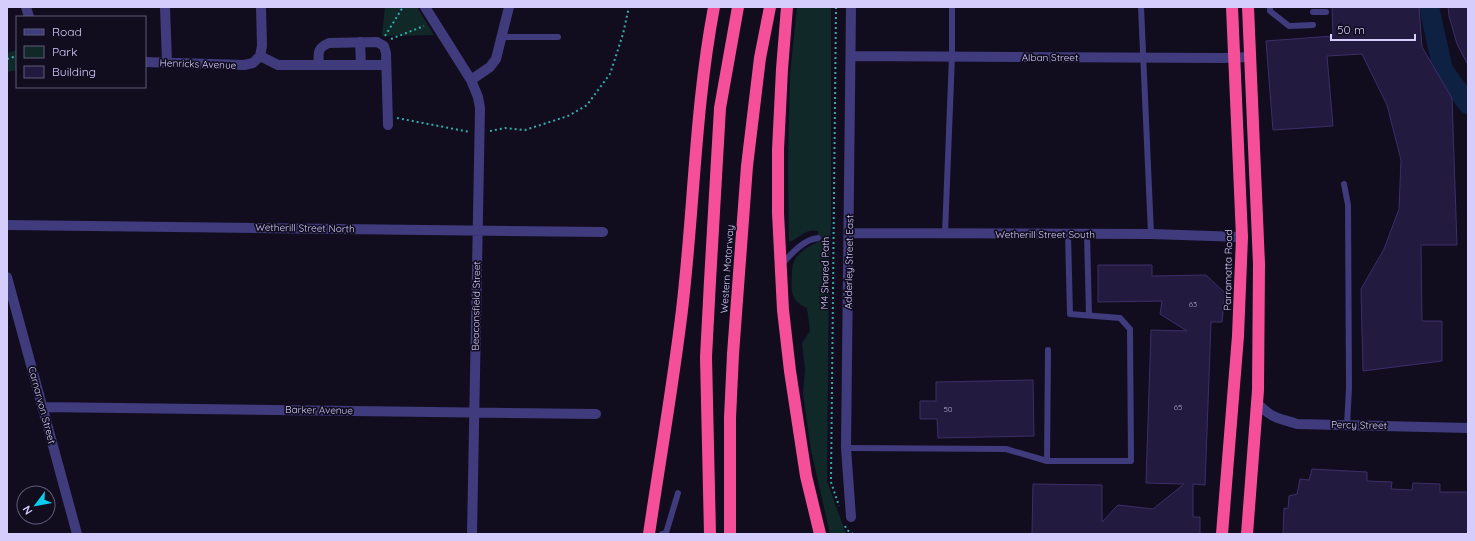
<svg xmlns="http://www.w3.org/2000/svg" width="1475" height="541" font-family="Quicksand,sans-serif">
  <rect width="100%" height="100%" fill="#110d1f"/>
  <path fill="#112828" d="M385,7h32l17,28 -52,1z
    M797,7h34v216l-2,41 -2,217 19,53h-16l-19,-84 -8,-56 2,-25 -3,-26 8,-12 -3,-23c-17,-7 -16,-18 -15,-34 0,-4 0,-9 2,-12 4,-10 15,-16 24,-20v-11c-13,-3 -18,7 -29,11l-1,-75 2,-92z
    M17,50v20l-10,2v-19z"/>
  <g fill="none" stroke-linecap="round" stroke-linejoin="round">
    <path stroke="#0e2142" stroke-width="20" d="M1429,7l14,63 25,34"/>
  </g>
  <path fill="#231a3f" stroke="#3c2e6a" d="M1332,7h87l3,40 30,51 5,147h-36l1,76h20v40l-79,10 -2,-82 23,-40 15,-40 2,-49 -14,-55 -25,-51 -35,2 6,70 -60,4 -7,-89 67,-5z
    M1448,7h20v58l-11,-21 -8,-28z
    M1098,265h54v11l54,-1 19,18 -3,29h-11l-6,163 -12,-1v33h7v17h-168l1,-50 69,1v37l16,-17 35,4 31,-25 -38,-1 5,-153 36,1 -27,-17 2,-13 -64,1z
    M1033,380l1,56 -96,2 -1,-19h-17v-18h16v-19z
    M1312,469l55,3v9l25,1 -1,7 21,1 1,-7 27,1v8h28v42h-185l1,-26 4,1 1,-13 8,-2 3,-15 9,1z"/>
  <g fill="none" stroke-linecap="round" stroke-linejoin="round">
    <path stroke="#33aba8" stroke-width="2" stroke-dasharray="2 3" stroke-linecap="butt" d="M836,7l-5,475 8,24
      M385,36l18,-29
      M391,39l33,-13
      M7,59l10,-3
      M397,118l73,14
      M490,131l15,-3 20,2 43,-14 19,-11 23,-31 13,-40 6,-27
      M845,526l2,4 6,4"/>
    <path stroke="#3f3b7c" stroke-width="6" d="M1141,7l10,227
      M1270,7v4l19,15 24,-1
      M1313,12h13
      M502,37h56
      M1344,184l4,21 1,183 -2,37
      M945,233l7,-177v-49
      M1087,234l2,81
      M782,264c10,-11 21,-24 36,-26
      M846,448l160,1 41,12h84l-1,-132 -10,-11 -50,-4 -2,-80
      M1047,461l1,-111
      M662,534l4,-1 12,-40"/>
    <path stroke="#3f3b7c" stroke-width="10" d="M26,7l3,10
      M165,7l2,55
      M425,7l46,73 7,17 2,11 -8,426
      M360,42l1,23
      M260,56l2,-10 -1,-39
      M851,56l372,2 27,-1
      M145,62l99,3 9,-2 7,-7 18,9h108
      M319,65c-1,-12 -2,-17 10,-22l48,-1 7,4 2,7 2,72
      M471,80l19,-13 6,-8 13,-52
      M7,225l596,7
      M849,233l302,1 91,3
      M7,277l70,257
      M1257,403c16,16 19,14 40,21l171,4
      M42,407l554,7
      M851,517l-5,-69 5,-441"/>
    <path stroke="#f64f99" stroke-width="12" d="M787,7l-5,62 -4,81v63l5,97 7,61 16,105 14,58
      M649,534c11,-75 24,-149 33,-224 12,-101 13,-203 32,-303
      M710,534l-4,-177 4,-76 10,-173 18,-101
      M730,534v-116l3,-64 14,-188 13,-108 10,-51
      M1222,534l16,-198 4,-99 -10,-230
      M1247,534l11,-144 1,-126 -11,-257"/>
  </g>
  <g text-anchor="middle" dominant-baseline="central" stroke-width="3.5" stroke-linejoin="round" paint-order="stroke">
    <g font-size="8" fill="#a8a1ce">
      <text x="1193" y="304">63</text>
      <text x="1178" y="407">65</text>
      <text x="948" y="409">50</text>
    </g>
    <g font-size="10" fill="#d5cefd" stroke="#110d1f">
      <text x="1050" y="57">Alban Street</text>
      <text transform="translate(198 64) rotate(2)">Henricks Avenue</text>
      <text transform="translate(305 228) rotate(1)">Wetherill Street North</text>
      <text x="1045" y="234">Wetherill Street South</text>
      <text transform="translate(849 262) rotate(-89)">Adderley Street East</text>
      <text transform="translate(727 269) rotate(-86)">Western Motorway</text>
      <text transform="translate(1228 270) rotate(-89)">Parramatta Road</text>
      <text transform="translate(825 273) rotate(-89)">M4 Shared Path</text>
      <text transform="translate(476 306) rotate(-89)">Beaconsfield Street</text>
      <text transform="translate(42 405) rotate(75)">Carnarvon Street</text>
      <text transform="translate(319 410) rotate(1)">Barker Avenue</text>
      <text transform="translate(1359 425) rotate(1)">Percy Street</text>
    </g>
  </g>
  <rect width="1475" height="541" fill="none" stroke="#d5cefd" stroke-width="16"/>
  <rect x="16" y="16" width="130" height="72" fill="#110d1f" stroke="#5f5a78"/>
  <rect x="24" y="29" width="20" height="6" fill="#3f3b7c" stroke="#5f5a78"/>
  <text x="52" y="36" font-size="12" fill="#d5cefd">Road</text>
  <rect x="24" y="46" width="20" height="12" fill="#112828" stroke="#5f5a78"/>
  <text x="52" y="56" font-size="12" fill="#d5cefd">Park</text>
  <rect x="24" y="66" width="20" height="12" fill="#231a3f" stroke="#5f5a78"/>
  <text x="52" y="76" font-size="12" fill="#d5cefd">Building</text>
  <g transform="translate(36 505) rotate(238)"><circle r="19" fill="#110d1f" stroke="#5f5a78"/>
  <path d="M0-3L7 15L0 10L-7 15Z" fill="#0ccdeb"/>
  <text y="-6" font-size="11" font-weight="bold" text-anchor="middle" fill="#d5cefd">N</text>
  </g>
  <path d="M1331 34v6h84v-6" fill="none" stroke="#d5cefd" stroke-width="2"/>
  <text x="1337" y="34" font-size="12" fill="#d5cefd" stroke="#110d1f" stroke-width="3" paint-order="stroke">50 m</text>
</svg>
